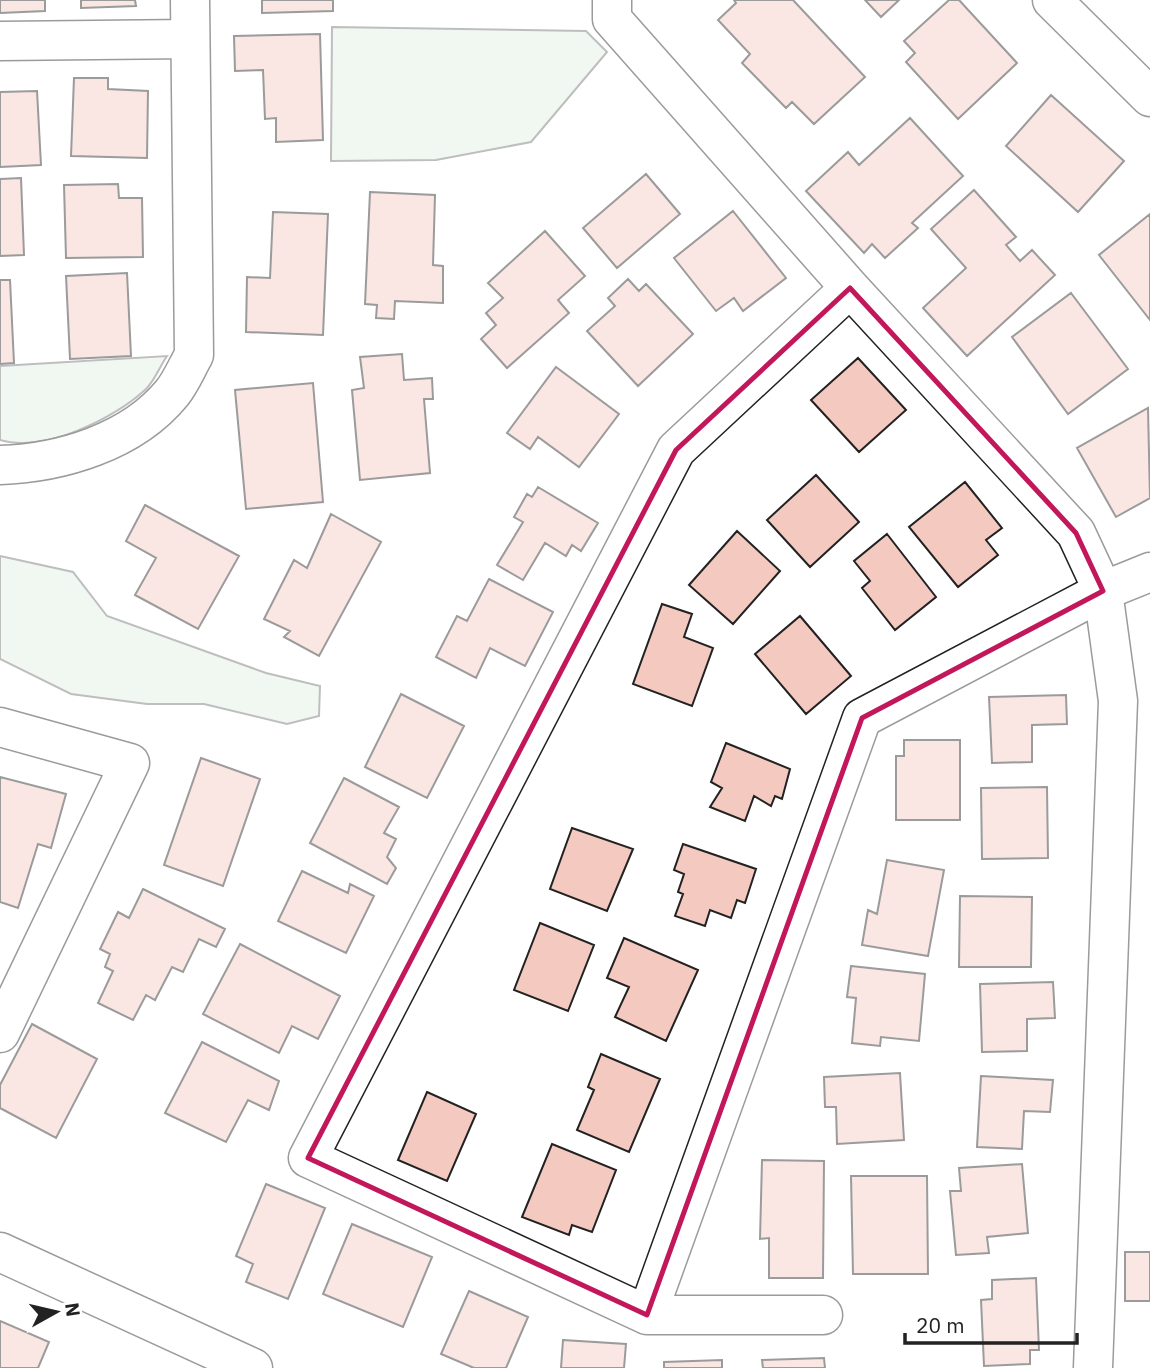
<svg xmlns="http://www.w3.org/2000/svg" width="1150" height="1368" font-family="'IBM Plex Sans',sans-serif">
  <rect width="100%" height="100%" fill="#fff"/>
  <path fill="#e0efe3" stroke="#6f6f6f" stroke-width="2" d="M332,27l254,4 21,21 -76,90 -95,18 -105,1z
    M167,356c-7,10 -12,24 -21,33 -32,30 -102,64 -146,51v-74z
    M0,556l73,16 34,44 159,57 54,13 -1,30 -32,8 -83,-20h-57l-76,-10 -71,-35z"/>
  <path fill="#f3c9c0" stroke="#222" stroke-width="2" d="M0,0h45v11l-45,2z
    M81,0h54l1,6 -55,2z
    M262,0h71v11l-71,2z
    M734,0h59l72,77 -51,47 -22,-22 -6,6 -44,-45 8,-9 -32,-34 18,-17z
    M865,0h34l-18,17z
    M949,0h10l58,63 -59,56 -52,-57 9,-9 -11,-12z
    M320,34l3,106 -47,2v-24l-11,1 -2,-49 -28,1 -1,-35z
    M74,78h34v11l40,2 -1,67 -76,-2z
    M37,91l4,74 -41,2v-75z
    M1051,95l73,66 -46,51 -72,-66z
    M910,118l53,58 -51,47 6,5 -33,30 -13,-14 -8,9 -58,-62 42,-39 11,13z
    M646,174l34,40 -63,54 -34,-40z
    M21,178l3,77 -24,1v-77z
    M118,184l1,14h23l1,59 -77,1 -2,-73z
    M974,190l42,47 -10,8 14,16 12,-11 23,25 -88,81 -44,-48 43,-40 -35,-39z
    M370,192l65,3 -2,70 10,1v37l-48,-2 -1,18 -18,-1 1,-13 -12,-1z
    M733,211l53,67 -43,33 -9,-13 -18,13 -42,-53z
    M273,212l55,2 -5,121 -77,-3 1,-55 23,1z
    M1150,214v106l-51,-65z
    M545,231l40,45 -27,24 11,13 -62,55 -26,-29 15,-14 -10,-12 17,-15 -15,-15z
    M127,273l4,83 -61,3 -4,-83z
    M628,279l11,12 7,-7 47,50 -55,52 -51,-55 28,-25 -7,-8z
    M0,280h10l4,83 -14,1z
    M1071,293l57,76 -60,45 -56,-77z
    M402,354l2,26 28,-2 1,21h-9l6,74 -70,7 -8,-90 12,-2 -4,-31z
    M858,358l48,52 -47,42 -48,-52z
    M556,367l63,47 -40,53 -41,-30 -8,12 -23,-16z
    M313,383l10,119 -77,7 -11,-119z
    M1148,408l2,90 -34,19 -39,-69z
    M816,475l43,47 -49,45 -43,-47z
    M965,482l37,46 -16,12 12,15 -40,32 -49,-60z
    M538,487l60,36 -17,28 -9,-6 -6,11 -21,-13 -22,37 -26,-15 26,-43 -9,-5 13,-23 5,3z
    M145,505l94,51 -41,73 -63,-34 21,-37 -30,-17z
    M331,514l50,28 -62,114 -35,-19 6,-6 -26,-12 30,-59 13,8z
    M737,531l43,40 -47,53 -44,-39z
    M887,534l49,63 -41,33 -33,-42 8,-7 -16,-20z
    M489,579l64,33 -28,54 -35,-18 -14,30 -40,-21 21,-41 10,5z
    M662,604l30,10 -8,23 29,11 -21,58 -59,-22z
    M800,616l51,60 -45,38 -51,-60z
    M401,694l63,32 -37,72 -62,-31z
    M1066,695l1,29 -35,1v37l-40,1 -3,-66z
    M904,740h56v80h-64v-64h8z
    M726,743l64,26 -8,30 -7,-3 -4,10 -17,-10 -9,25 -35,-14 12,-19 -11,-6z
    M201,758l59,21 -37,107 -59,-21z
    M0,777l66,17 -15,54 -13,-4 -20,64 -18,-6z
    M344,778l55,29 -15,26 12,6 -9,18 9,11 -9,16 -77,-41z
    M1047,787l1,71 -66,1 -1,-71z
    M572,828l61,21 -26,62 -57,-22z
    M683,844l73,25 -11,34 -8,-3 -6,18 -21,-8 -5,16 -30,-10 8,-22 -5,-2 6,-18 -10,-4z
    M887,860l57,10 -16,86 -66,-11 6,-35 9,4z
    M302,871l46,22 2,-9 24,12 -28,57 -68,-32z
    M143,889l82,40 -9,18 -17,-8 -16,33 -11,-5 -17,33 -9,-5 -13,25 -35,-17 15,-32 -8,-4 5,-13 -10,-5 18,-37 11,6z
    M960,896l72,1 -1,70h-72z
    M540,923l54,22 -26,66 -54,-21z
    M624,938l74,32 -32,71 -51,-24 14,-30 -22,-9z
    M240,944l100,52 -22,43 -26,-13 -13,27 -76,-39z
    M851,966l74,8 -6,67 -38,-4 -1,9 -28,-3 4,-45 -9,-1z
    M1053,982l2,36 -28,1v32l-45,1 -2,-68z
    M32,1024l65,35 -41,79 -56,-30v-23z
    M202,1042l77,39 -10,29 -21,-10 -22,42 -61,-29z
    M601,1054l59,25 -31,73 -52,-22 17,-40 -6,-3z
    M900,1073l4,67 -67,4 -1,-37h-11l-1,-30z
    M981,1076l72,4 -3,32 -26,-1 -2,38 -45,-2z
    M427,1092l49,22 -29,67 -49,-21z
    M552,1144l64,26 -24,62 -20,-7 -3,10 -47,-18z
    M762,1160l62,1 -1,117h-54v-40l-9,1z
    M1022,1164l6,69 -41,4 2,16 -33,2 -6,-64h11l-2,-23z
    M851,1176h76l1,98h-75z
    M266,1184l59,24 -37,91 -42,-17 7,-18 -17,-8z
    M352,1224l80,33 -29,70 -80,-33z
    M1125,1252h25v49h-25z
    M1036,1278l3,72h-9v14l-46,2 -3,-66 11,-1v-19z
    M469,1291l59,26 -22,51h-32l-33,-14z
    M0,1321l49,21 -11,26h-38z
    M563,1340l63,4 -2,24h-63z
    M824,1358l1,10h-62l-1,-8z
    M722,1360v8h-58v-6z"/>
  <g fill="none" stroke-linecap="round" stroke-linejoin="round">
    <g stroke="#222" stroke-width="41">
      <path id="minor" d="M612,0v19l238,269 226,245 27,58 15,110 -25,667
        M1052,0l98,97
        M0,41l190,-2
        M0,465c61,-2 132,-23 172,-72 9,-11 15,-26 22,-38l-4,-355
        M0,727l130,36 -130,270
        M0,1252l253,116
        M647,1315l215,-597 241,-127 47,-19
        M823,1315h-176l-339,-157 368,-708 174,-162"/>
    </g>
    <use href="#minor" stroke="#fff" stroke-width="38"/>
  </g>
  <path d="M0 0H1150V1368H0ZM850,288l226,245 27,58 -241,127 -215,597 -339,-157 368,-708z" fill="#fff" fill-opacity=".55" fill-rule="evenodd"/>
  <path fill="none" stroke="#c2185b" stroke-width="5" stroke-linejoin="round" d="M850,288l226,245 27,58 -241,127 -215,597 -339,-157 368,-708z"/>
  <g transform="translate(56 1312) rotate(82)" stroke="#ffffff" stroke-width="5" paint-order="stroke">
  <path d="M0-5L12 26L0 18L-12 26Z" fill="#222222"/>
  <text y="-10" font-size="19" font-weight="bold" text-anchor="middle" fill="#222222">N</text>
  </g>
  <path d="M905 1333v10h172v-10" fill="none" stroke="#222222" stroke-width="3.5"/>
  <text x="916" y="1333" font-size="21" fill="#222222" stroke="#ffffff" stroke-width="5" paint-order="stroke">20 m</text>
</svg>
